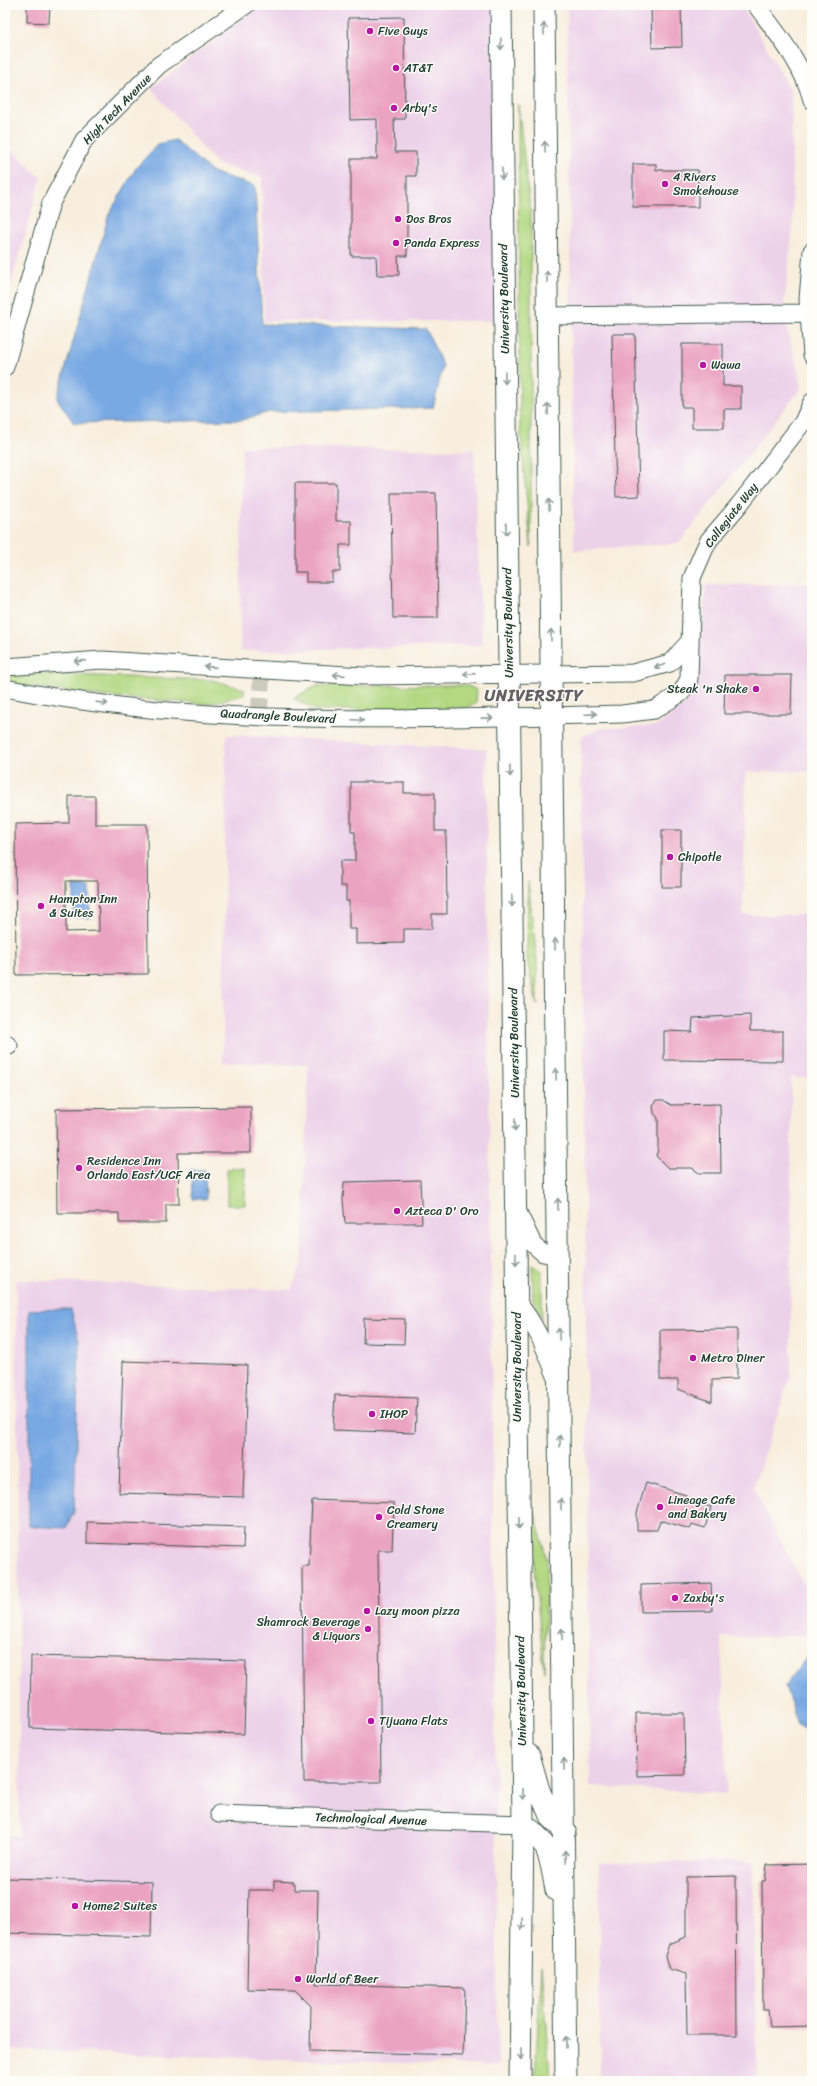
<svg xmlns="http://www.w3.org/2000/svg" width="817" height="2086" font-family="Sriracha,sans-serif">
  <rect width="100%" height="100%" fill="#fdfcf7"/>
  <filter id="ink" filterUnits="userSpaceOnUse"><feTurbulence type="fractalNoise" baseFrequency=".025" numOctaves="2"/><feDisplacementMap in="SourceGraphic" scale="8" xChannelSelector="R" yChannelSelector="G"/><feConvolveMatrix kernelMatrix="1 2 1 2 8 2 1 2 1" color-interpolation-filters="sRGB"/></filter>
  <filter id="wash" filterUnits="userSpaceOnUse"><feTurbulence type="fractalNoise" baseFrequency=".012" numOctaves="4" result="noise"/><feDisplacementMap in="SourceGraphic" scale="16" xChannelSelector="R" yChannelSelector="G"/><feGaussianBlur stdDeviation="0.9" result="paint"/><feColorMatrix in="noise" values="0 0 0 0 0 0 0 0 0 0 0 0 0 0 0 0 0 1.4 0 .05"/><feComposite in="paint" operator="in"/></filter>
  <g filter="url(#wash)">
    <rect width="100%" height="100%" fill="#f8eede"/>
    <path fill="#ecd1e9" d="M256,5h239l2,316h-233l-2,-144 -45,-13 -66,-76 98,-74z
      M567,5h175l49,86 2,136 -10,86 19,74 -123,156 -105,8z
      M5,143l36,35 -36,127z
      M242,447l232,3 8,195 -242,6z
      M812,584v187l-66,1 -3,143h69v163h-21v296l-38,114 59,112v36l-91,1 6,157 -137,-8 -9,-1039 1,-10 16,-8 59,-3 31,-24 8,-20 10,-97z
      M226,735l260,14 12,1317 -493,-16v-215l15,1 -4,-556 275,10 11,-28 6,-197 -85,-3z
      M753,1861l4,220h-157l-1,-218z"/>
    <path fill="#b2d882" stroke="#688a5b" d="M518,104l13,113v330l-11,-120z
      M14,673l198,7 32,9v6l-37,9 -105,-8 -92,-12 -1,-6z
      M465,685l12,5 -1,13 -11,6 -149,1 -23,-12 24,-12z
      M528,881l9,80v44l-10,-46z
      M245,1168v37h-18v-36z
      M532,1264l10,7v48l-9,-20z
      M534,1510l13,50 -3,111 -10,-104z
      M541,1966l8,98v17h-14z"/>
    <path fill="#79a9e3" stroke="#4c738c" d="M175,140l37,32 43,14 7,138 164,5 17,37 -10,42 -164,4 -27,8 -168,3 -17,-24 52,-185 27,-46 22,-24z
      M74,886l16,1v31l-16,-1z
      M189,1170h16l1,29h-13l-1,-22h-3z
      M71,1309l8,33 -5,170 -8,16 -37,-2v-216z
      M812,1650v84l-14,-9 -13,-39z"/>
    <g id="blocks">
      <path fill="#eba3c2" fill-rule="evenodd" d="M27,5h23l-1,18 -22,-1z
        M656,5h25l1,42 -30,1 -1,-41h5z
        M404,17l1,102h-11l1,33h21v24h-9v80h-9l1,19h-22l-1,-19h-25v-97h26v-40l-27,1 -2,-102z
        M633,164h23v6h42v37h-65z
        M612,334h23l4,162 -23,1z
        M682,344h41v42h18v23h-17v19h-32v-21h-10z
        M295,483h41v38h15v24h-11v27h-8v10h-26v-10h-11z
        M391,493h45l2,125h-45z
        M725,675h67l-1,39h-67z
        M351,782h53v11h31v38h11l1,83h-15v15h-28v14l-48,1v-15h-7v-28h-3v-15h-6v-25h15v-29h-4z
        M69,796h26v28h52l1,150 -132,1 -1,-151 54,-1zM66,881h32l1,50 -33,1z
        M662,830h19v57h-19z
        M750,1015v16h33v30l-119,-1v-29l28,1 1,-14z
        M657,1100h6l8,5 49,-1 1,69h-22l-7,-5h-24l-12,-12 2,-7v-31l-4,-5 -1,-7z
        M251,1107v46h-73l1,51h-13v19h-47v-10h-62l-1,-104z
        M420,1180l2,43h-77l-2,-23 1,-18z
        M364,1318l41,1 -1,25 -41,-1z
        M737,1329v50l-25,1v22l-34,-13v-9h-18v-50z
        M123,1361l124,4 -4,132 -124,-4z
        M335,1395l82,3 -2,35 -82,-3z
        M646,1483l40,12 -1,4 26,8 -6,21 -13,-4 -2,5 -30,-9 -3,10h-20v-17z
        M312,1500l82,3 -2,47h-14l3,232h-77l-2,-216h7z
        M87,1522l157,5 -1,21 -156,-5z
        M711,1583l1,28 -71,1v-27z
        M31,1656l215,5 -2,73 -214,-6z
        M636,1713h48l1,62 -48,1z
        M812,1864v162l-42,1 -2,-17h-5l-1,-129h3l2,-16z
        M736,1876l1,159h-50l-1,-61 -17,-5 -4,-13 4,-12 17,-7v-60z
        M5,1878l147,4 -1,55 -146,-4z
        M274,1881l20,1v8h24l-2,94 149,4 -2,67 -153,-4 1,-45 -16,-16 -48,-1 2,-99h25z"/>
    </g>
  </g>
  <g filter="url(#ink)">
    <use href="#blocks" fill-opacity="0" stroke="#40584e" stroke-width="1"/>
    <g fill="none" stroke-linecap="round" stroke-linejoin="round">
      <path stroke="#cdcbbc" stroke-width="17" stroke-dasharray="17 8" stroke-linecap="butt" d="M259,715l3,-45"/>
      <g stroke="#40584e" stroke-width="19">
        <path id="minor" d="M756,5c22,30 47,59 56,95
          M812,251l-4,48 4,56
          M547,316l262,-3
          M5,367l46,-164 33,-63 75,-75 87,-60
          M5,667l97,-7 261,16 270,-3 37,-10 19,-21
          M5,688c203,41 412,31 617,26l32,-4 27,-17 8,-14 3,-101 12,-28 5,-10 30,-35 64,-83 9,-20
          M5,1043l4,3
          M517,1210l16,34 10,9 15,3
          M517,1302c19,22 28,46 39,74
          M219,1814l304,10"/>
      </g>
      <g stroke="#40584e" stroke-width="23">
        <path id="major" d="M501,5l22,1819 -3,257
          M544,5l22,2076
          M529,1755l10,35 12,28 14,13
          M523,1824c28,19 27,36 33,66"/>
      </g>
      <use href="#minor" stroke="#fff" stroke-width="17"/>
      <use href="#major" stroke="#fff" stroke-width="21"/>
    </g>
    <defs><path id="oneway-shaft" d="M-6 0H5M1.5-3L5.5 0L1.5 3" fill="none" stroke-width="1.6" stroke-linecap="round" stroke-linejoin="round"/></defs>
    <g stroke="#8f9e9a">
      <use href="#oneway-shaft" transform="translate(544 29) rotate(-91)"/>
      <use href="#oneway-shaft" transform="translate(501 44) rotate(89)"/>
      <use href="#oneway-shaft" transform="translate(545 147) rotate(-91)"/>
      <use href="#oneway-shaft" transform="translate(502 174) rotate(89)"/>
      <use href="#oneway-shaft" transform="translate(547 277) rotate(-91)"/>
      <use href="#oneway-shaft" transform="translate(505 378) rotate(89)"/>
      <use href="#oneway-shaft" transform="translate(548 409) rotate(-91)"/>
      <use href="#oneway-shaft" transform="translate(549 505) rotate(-91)"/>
      <use href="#oneway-shaft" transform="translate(506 529) rotate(89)"/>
      <use href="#oneway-shaft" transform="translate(551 635) rotate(-91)"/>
      <use href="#oneway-shaft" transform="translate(80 661) rotate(176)"/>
      <use href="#oneway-shaft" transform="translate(660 666) rotate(164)"/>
      <use href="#oneway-shaft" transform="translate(210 667) rotate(-176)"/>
      <use href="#oneway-shaft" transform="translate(469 674) rotate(179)"/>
      <use href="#oneway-shaft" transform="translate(339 675) rotate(-176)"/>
      <use href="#oneway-shaft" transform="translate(102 703) rotate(8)"/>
      <use href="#oneway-shaft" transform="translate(591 714) rotate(-2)"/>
      <use href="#oneway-shaft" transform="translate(487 718) rotate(-1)"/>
      <use href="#oneway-shaft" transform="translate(358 720) rotate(3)"/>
      <use href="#oneway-shaft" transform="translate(510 771) rotate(89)"/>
      <use href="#oneway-shaft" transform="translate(512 901) rotate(89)"/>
      <use href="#oneway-shaft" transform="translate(555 944) rotate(-91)"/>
      <use href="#oneway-shaft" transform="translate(556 1074) rotate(-91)"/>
      <use href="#oneway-shaft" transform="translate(515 1125) rotate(89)"/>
      <use href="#oneway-shaft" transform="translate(558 1204) rotate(-91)"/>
      <use href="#oneway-shaft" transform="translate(516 1259) rotate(89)"/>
      <use href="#oneway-shaft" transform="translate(559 1334) rotate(-91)"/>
      <use href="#oneway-shaft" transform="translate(560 1441) rotate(-91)"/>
      <use href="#oneway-shaft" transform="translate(561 1504) rotate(-91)"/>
      <use href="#oneway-shaft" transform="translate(519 1523) rotate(89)"/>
      <use href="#oneway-shaft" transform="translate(562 1634) rotate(-91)"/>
      <use href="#oneway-shaft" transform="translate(564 1764) rotate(-91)"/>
      <use href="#oneway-shaft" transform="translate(523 1794) rotate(89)"/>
      <use href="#oneway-shaft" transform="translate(565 1856) rotate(-91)"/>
      <use href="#oneway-shaft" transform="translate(522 1924) rotate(91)"/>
      <use href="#oneway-shaft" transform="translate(566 2042) rotate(-90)"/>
      <use href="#oneway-shaft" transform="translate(521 2054) rotate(91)"/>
    </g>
  </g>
  <g fill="#b5179e" stroke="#fdfcf7" stroke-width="1.5">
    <circle cx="370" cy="31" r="4"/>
    <circle cx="396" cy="68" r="4"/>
    <circle cx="394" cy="108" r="4"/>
    <circle cx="665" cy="184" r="4"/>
    <circle cx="398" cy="219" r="4"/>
    <circle cx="396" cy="243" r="4"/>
    <circle cx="703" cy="365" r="4"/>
    <circle cx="756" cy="689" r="4"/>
    <circle cx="670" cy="857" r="4"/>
    <circle cx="41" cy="906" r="4"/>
    <circle cx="79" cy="1168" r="4"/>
    <circle cx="397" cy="1211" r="4"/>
    <circle cx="693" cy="1358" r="4"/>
    <circle cx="372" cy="1414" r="4"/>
    <circle cx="660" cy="1507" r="4"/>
    <circle cx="379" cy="1517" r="4"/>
    <circle cx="675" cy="1598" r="4"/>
    <circle cx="367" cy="1611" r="4"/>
    <circle cx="368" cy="1629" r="4"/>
    <circle cx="371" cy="1721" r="4"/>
    <circle cx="75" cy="1906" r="4"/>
    <circle cx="298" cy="1979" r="4"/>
  </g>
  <g text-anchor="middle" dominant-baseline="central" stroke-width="3" stroke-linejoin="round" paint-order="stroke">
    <g font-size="12" fill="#1f3d34" stroke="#fdfcf7" text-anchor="start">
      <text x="378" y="31">Five Guys</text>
      <text x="404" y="68">AT&amp;T</text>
      <text x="402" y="108">Arby's</text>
      <text x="673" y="177">4 Rivers<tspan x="673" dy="14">Smokehouse</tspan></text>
      <text x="406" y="219">Dos Bros</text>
      <text x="404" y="243">Panda Express</text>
      <text x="711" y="365">Wawa</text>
      <text x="748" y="689" text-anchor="end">Steak 'n Shake</text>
      <text x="678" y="857">Chipotle</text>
      <text x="49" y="899">Hampton Inn<tspan x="49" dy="14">&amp; Suites</tspan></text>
      <text x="87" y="1161">Residence Inn<tspan x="87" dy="14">Orlando East/UCF Area</tspan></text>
      <text x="405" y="1211">Azteca D' Oro</text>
      <text x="701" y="1358">Metro Diner</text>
      <text x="380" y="1414">IHOP</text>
      <text x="668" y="1500">Lineage Cafe<tspan x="668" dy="14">and Bakery</tspan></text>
      <text x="387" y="1510">Cold Stone<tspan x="387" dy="14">Creamery</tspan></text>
      <text x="683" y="1598">Zaxby's</text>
      <text x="375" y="1611">Lazy moon pizza</text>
      <text x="360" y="1622" text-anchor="end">Shamrock Beverage<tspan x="360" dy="14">&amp; Liquors</tspan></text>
      <text x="379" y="1721">Tijuana Flats</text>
      <text x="83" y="1906">Home2 Suites</text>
      <text x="306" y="1979">World of Beer</text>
    </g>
    <g font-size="12" fill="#1f3d34" stroke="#fdfcf7">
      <text transform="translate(117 109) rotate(-46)">High Tech Avenue</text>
      <text transform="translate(504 299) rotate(-91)">University Boulevard</text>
      <text transform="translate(731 515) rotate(-52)">Collegiate Way</text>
      <text transform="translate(508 623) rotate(-91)">University Boulevard</text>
      <text transform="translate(278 716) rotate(3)">Quadrangle Boulevard</text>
      <text transform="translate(514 1043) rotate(-91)">University Boulevard</text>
      <text transform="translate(517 1367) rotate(-90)">University Boulevard</text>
      <text transform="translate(521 1691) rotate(-91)">University Boulevard</text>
      <text transform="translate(371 1819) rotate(2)">Technological Avenue</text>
    </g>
    <g font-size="16" font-weight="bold" letter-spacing="1" fill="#666166" stroke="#fdfcf7">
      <text x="534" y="695">UNIVERSITY</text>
    </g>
  </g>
  <rect width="817" height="2086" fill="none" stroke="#fdfcf7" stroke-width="20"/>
</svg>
